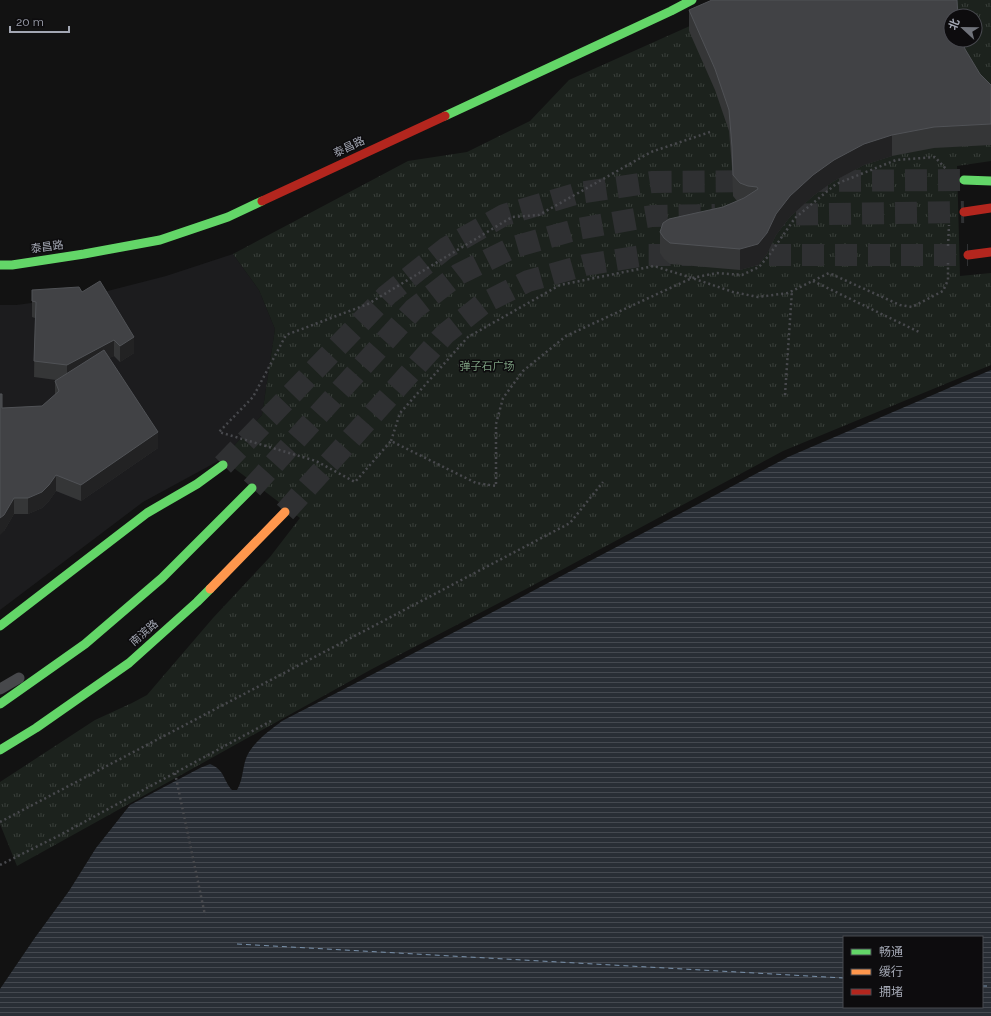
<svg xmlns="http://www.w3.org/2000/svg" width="991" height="1016" font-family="Raleway,'Noto Sans SC',sans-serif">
  <defs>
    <pattern id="grass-tufts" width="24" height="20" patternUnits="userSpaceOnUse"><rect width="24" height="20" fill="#1c221d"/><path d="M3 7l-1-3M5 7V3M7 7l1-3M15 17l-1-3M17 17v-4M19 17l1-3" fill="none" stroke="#3a3f3b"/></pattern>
    <pattern id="water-rules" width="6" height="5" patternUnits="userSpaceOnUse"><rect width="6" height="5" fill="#292e35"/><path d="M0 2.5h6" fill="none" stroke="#454950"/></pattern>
  </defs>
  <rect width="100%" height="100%" fill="#121212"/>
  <path fill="#1c1c1e" d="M233,254l26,36 16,39 -13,86 -40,44 -79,43 -143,108v-305h16l76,-10 74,-19z"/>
  <path fill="url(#grass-tufts)" fill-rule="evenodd" d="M748,0h243v161l-34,5 3,110 31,-3v92l-208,86 -257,138 -154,80 -355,197 -17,-42v-42l95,-62 37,-17 15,-8 66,-77 57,-61 30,-39 -78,-59 40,-44 13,-86 -16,-39 -26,-36 175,-93 59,-9 63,-31 39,-41zM951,16h24v24h-24z"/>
  <path fill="url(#water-rules)" fill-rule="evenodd" d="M991,370v646h-991v-27l34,-50 35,-48 27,-43 34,-43 70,-37 10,-4c15,6 13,16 22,26h5c7,-12 5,-25 11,-36 8,-14 21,-23 34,-33l163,-84 343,-180zM844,937h138v70h-138z"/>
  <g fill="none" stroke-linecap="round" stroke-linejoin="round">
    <path stroke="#7b93ad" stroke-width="1" stroke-dasharray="5 4" stroke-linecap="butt" d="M237,944l607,34
      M982,986h9"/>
    <path stroke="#2f3032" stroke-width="22" stroke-dasharray="22 11" stroke-linecap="butt" d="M806,181l158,-1
      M223,465l164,-170 59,-47 58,-33 75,-22 74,-11 110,-1"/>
    <path stroke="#2f3032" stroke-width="22" stroke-dasharray="22 11" stroke-linecap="butt" d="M763,215l201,-3
      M736,255h232
      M252,488l162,-179 45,-35 55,-27 64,-18 74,-13 63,-1
      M285,512l160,-178 39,-31 44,-22 57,-16 62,-10h44"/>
    <path stroke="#48494d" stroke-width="2.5" stroke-dasharray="2 3" stroke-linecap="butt" d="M710,132l-59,20 -112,63 -27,2 -144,87 -82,31 -33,62 -34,35 97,29 39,21 36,-41 85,42 20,3v-62l7,-26 20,-27 43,-35 126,-58 25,-5 25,2 17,-8 11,-13 25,-36 41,-34 60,-24 39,-3 11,12
      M948,246l1,-21
      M813,281l106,51
      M785,395l7,-105
      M391,441l9,-28 68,-76 92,-52 94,-19 38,12 41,14 25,5 30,-4 41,-20 71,32 12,2 31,-16 5,-11v-17
      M175,773l30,142
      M0,822l570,-299 33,-41
      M0,865l60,-30 211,-114"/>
    <path stroke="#47484b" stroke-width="11" d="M0,689l19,-11"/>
    <path stroke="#63d668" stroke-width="9" d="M445,116l226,-105 21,-11
      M964,180l27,1
      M0,265h12l72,-11 76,-14 68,-23 34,-16
      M0,626l147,-113 50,-29 26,-19
      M0,704l85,-60 77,-66 90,-90
      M0,750l36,-22 93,-65 68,-61 13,-13"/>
    <path stroke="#ff974d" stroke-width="9" d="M210,589l75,-77"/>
    <path stroke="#b3261e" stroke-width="9" d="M262,201l183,-85
      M964,212l27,-4
      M968,255l23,-3"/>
  </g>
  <path fill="#353637" d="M689,10l262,6 14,33 15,25 11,11v60l-57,3 -42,8 -28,9 -30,16 -21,15 -23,21 -14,18 -9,19 -9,11 -18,5 -70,-6 -6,-5 -4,-6v-21l63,-25 14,-6 -4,-5 -1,-28 -3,-37 -14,-41 -26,-59z
    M82,292l52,61 -14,9 -6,-6 -5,2 49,90 -77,53 -25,-10 -7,10 -7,7 -14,6h-14l-10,17 -2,-123 40,-2 13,-11v-14l1,-1 -22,-3 1,-59 -3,-1v-16z"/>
  <path fill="#222223" d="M892,135v21l-28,9 -30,16 -21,15 -23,21 -14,18 -9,19 -9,11 -18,5v-21l36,-35 14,-18 23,-21 21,-15 30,-16z
    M134,337v16l-14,9v-16z
    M114,340v16l-47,25v-16z
    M158,432v16l-77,53v-16z
    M56,475v16l-7,10 -7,7 -14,6v-16z
    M14,498v16l-10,17 -4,4v-17z"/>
  <path fill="#414245" stroke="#505256" d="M712,0h245l1,16h-7v24h11l3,9 15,25 11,11v39l-57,3 -42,8 -28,9 -30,16 -21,15 -23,21 -14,18 -9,19 -9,11 -18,5 -70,-6 -6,-5 -4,-6 3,-9 6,-4 54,-12 21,-9 14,-9 -1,-2 -9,-1 -8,-3 -7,-8 -1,-28 -3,-37 -14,-41 -26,-59z
    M100,281l34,56 -14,9 -6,-6 -47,25 -33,-4 2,-59 -4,-1v-11l47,-3 3,5z
    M104,350l54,82 -77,53 -25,-10 -7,10 -7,7 -14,6h-14l-10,17 -4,3v-124h2v14l40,-2 17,-15 -4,-10z"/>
  <g text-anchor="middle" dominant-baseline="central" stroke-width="3" stroke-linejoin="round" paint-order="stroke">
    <g font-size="11" fill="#a3a7b3" stroke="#0d0c0e">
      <text transform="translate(349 147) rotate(-25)">泰昌路</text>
      <text transform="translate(47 247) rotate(-8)">泰昌路</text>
      <text transform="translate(144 633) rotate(-41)">南滨路</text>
    </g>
    <g font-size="11" fill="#7b9d7f" stroke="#0d0c0e">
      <text x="487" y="366">弹子石广场</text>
    </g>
  </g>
  <rect x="843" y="936" width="140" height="72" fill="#0d0c0e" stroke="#494a50"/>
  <rect x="851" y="949" width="20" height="6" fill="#63d668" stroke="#494a50"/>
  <text x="879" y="956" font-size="12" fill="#a3a7b3">畅通</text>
  <rect x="851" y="969" width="20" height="6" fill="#ff974d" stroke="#494a50"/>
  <text x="879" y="976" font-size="12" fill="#a3a7b3">缓行</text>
  <rect x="851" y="989" width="20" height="6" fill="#b3261e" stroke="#494a50"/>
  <text x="879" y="996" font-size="12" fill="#a3a7b3">拥堵</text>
  <g transform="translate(963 28) rotate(292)"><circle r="19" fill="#0d0c0e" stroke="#494a50"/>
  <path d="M0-3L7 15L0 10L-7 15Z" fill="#70737b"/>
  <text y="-6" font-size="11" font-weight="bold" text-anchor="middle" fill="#a3a7b3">北</text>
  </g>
  <path d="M10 26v6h59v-6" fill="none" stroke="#a3a7b3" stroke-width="2"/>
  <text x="16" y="26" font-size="12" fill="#a3a7b3" stroke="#0d0c0e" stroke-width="3" paint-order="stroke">20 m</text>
</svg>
